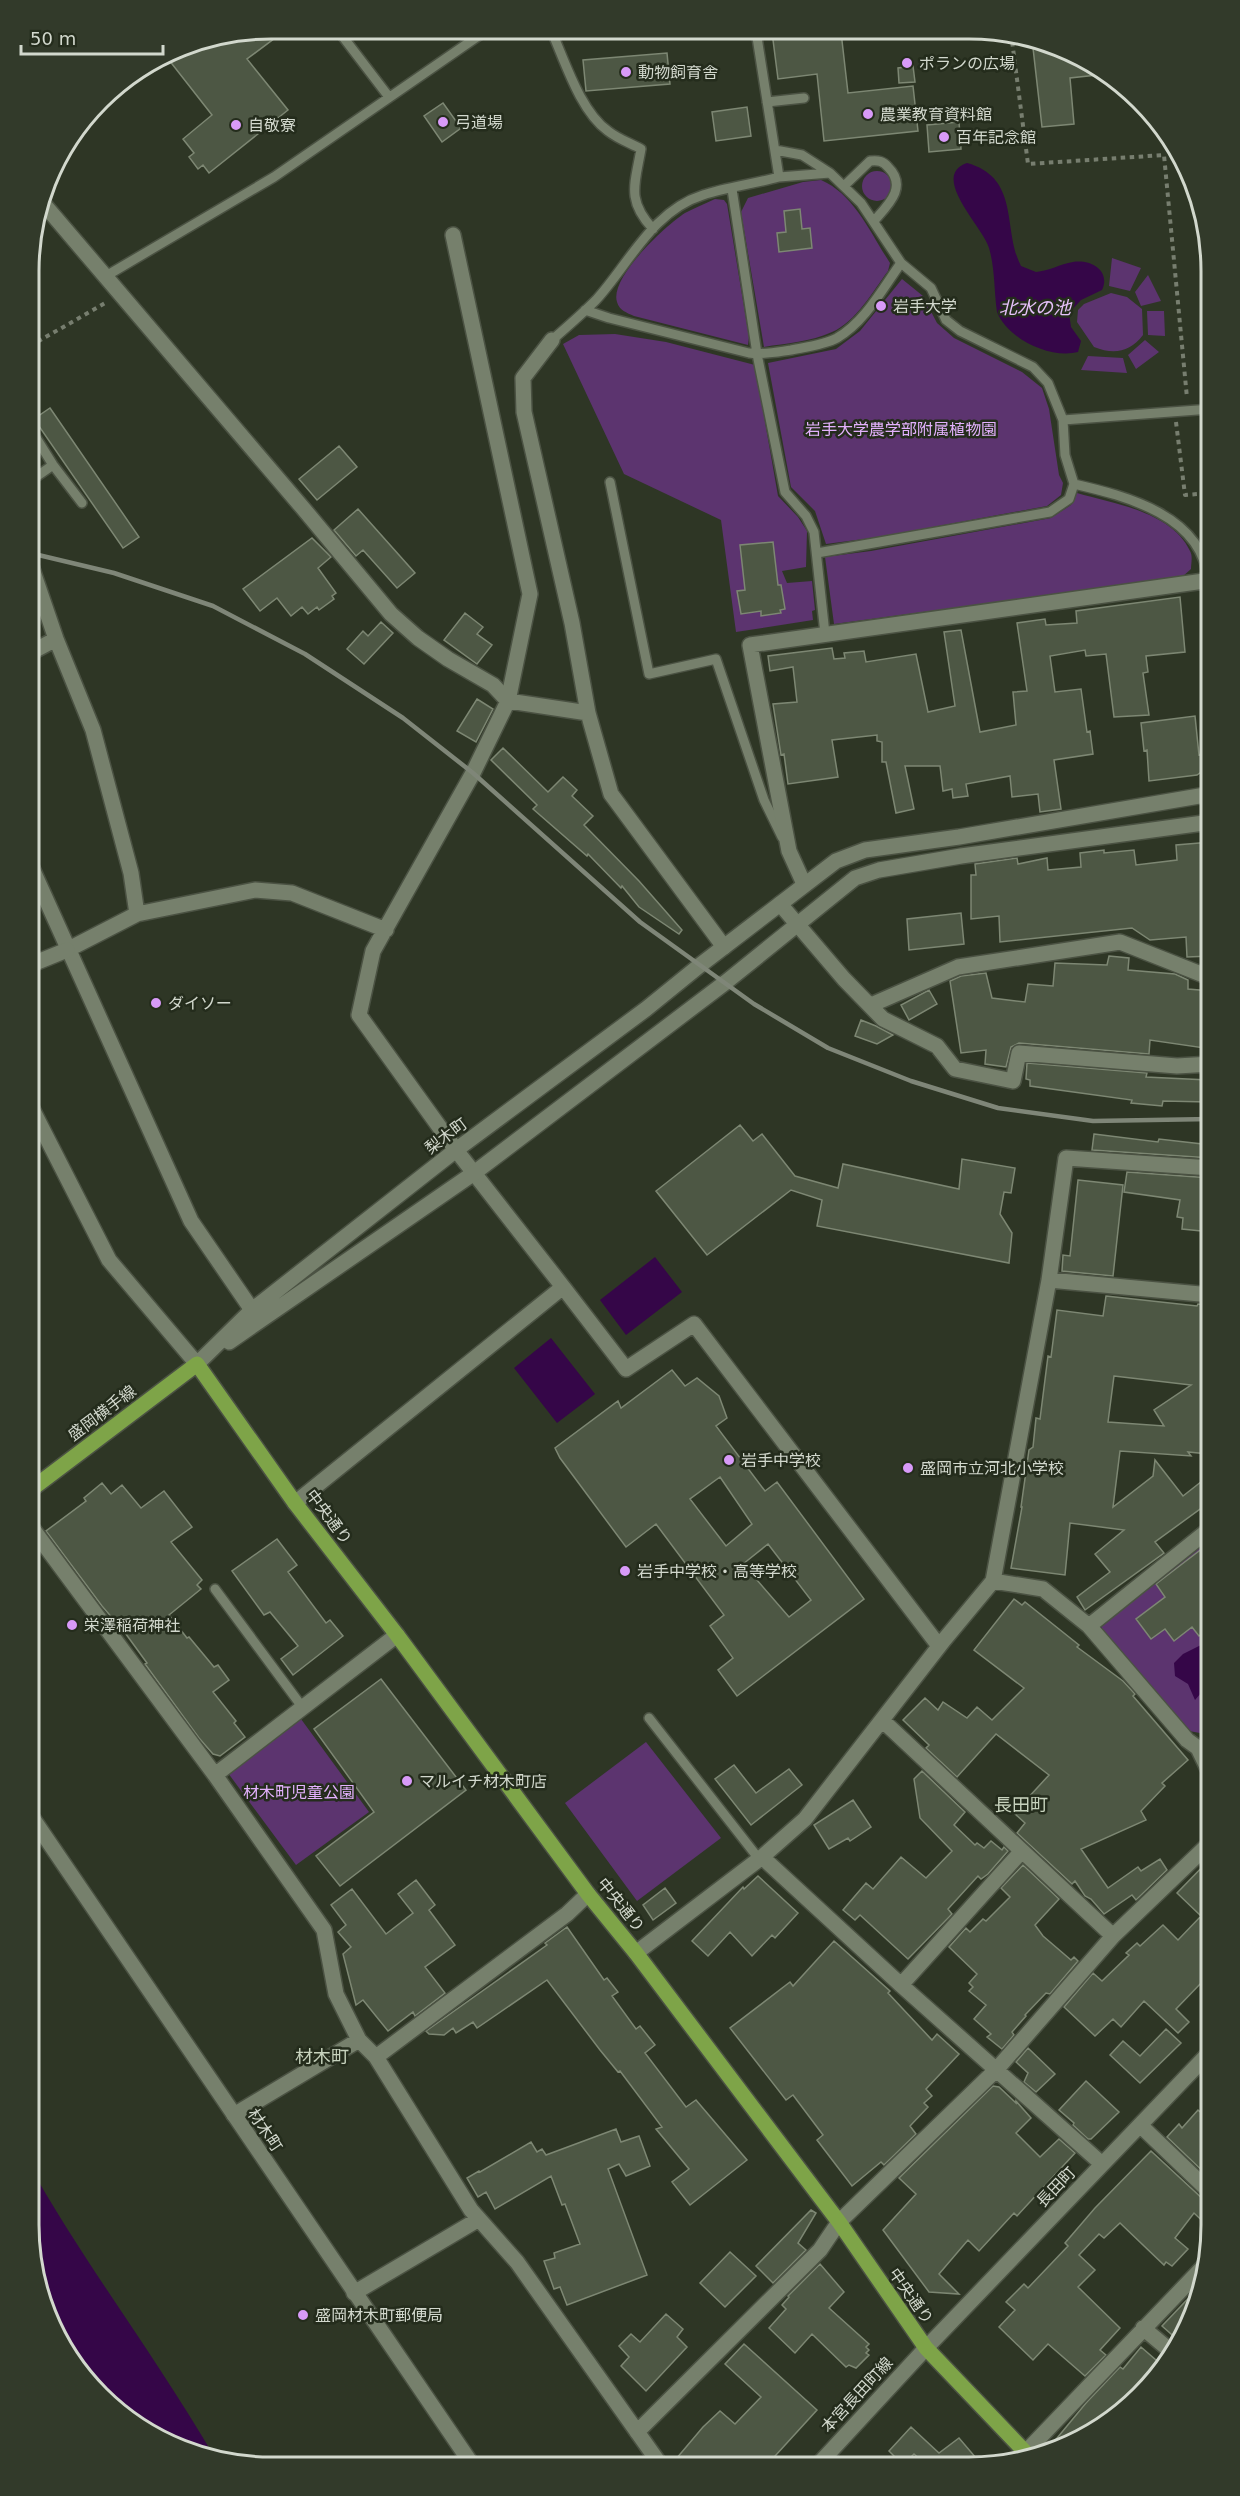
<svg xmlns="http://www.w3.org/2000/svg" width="1240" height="2496" font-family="'DejaVu Sans','Noto Sans JP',sans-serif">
  <rect width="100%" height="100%" fill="#2e3625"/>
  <path fill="#5c346f" d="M862 186a15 15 0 1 1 30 0a15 15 0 1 1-30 0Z
    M821,180c33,14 50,54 69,83l-2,8c-15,20 -32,51 -56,61 -21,10 -46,11 -68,15l-23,-135 7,-14 55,-16z
    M715,199l9,1 3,4 22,133 -1,8 -114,-29c-7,-3 -15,-6 -17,-14 -8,-24 49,-77 68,-89 9,-5 20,-9 30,-14z
    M1112,258l29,10 -11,23 -21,-5z
    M1148,275l13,26 -20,5 -6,-14z
    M902,279l21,17 14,27 17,15 68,34 20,16 7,21 10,66 4,8 -2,12 -14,11 -168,31 -53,7 -11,-33 -24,-24 -23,-124 68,-14 24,-18z
    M1111,293l16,4 15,12 1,26c-13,17 -29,20 -49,12l-17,-25 1,-12 6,-6z
    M1147,311h17l1,25 -17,-1z
    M615,334l51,8 89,23 23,131 20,21 9,14 -1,36 -24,4 5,12 25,-2 3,29 -3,1 1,9 -77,12 -15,-112 -97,-46 -61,-130 16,-9z
    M1145,340l14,12 -23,17 -8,-14z
    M1088,356l35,2 4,15 -46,-3z
    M1077,493c38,11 95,19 113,58 3,5 1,13 1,18l-9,8 -348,47 -9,-67 46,-6 180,-33 20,-13z
    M1202,1546l5,1 4,6v172l-11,8 -11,-2 -88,-101 1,-6z
    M301,1719l68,93 -73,53 -68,-92z
    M646,1742l75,96 -84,63 -72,-98z"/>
  <path fill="#350648" d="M967,163c54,15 35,67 54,103l15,6c13,-1 24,-8 37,-10 18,-3 38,9 29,28l-21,10 -12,13 2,14 10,14 -3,11c-28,7 -70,-13 -81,-40 -3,-21 -2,-44 -8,-64 -6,-21 -60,-72 -22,-85z
    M655,1257l27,35 -56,43 -26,-35z
    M551,1338l44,56 -38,29 -43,-55z
    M1211,1640v29l-3,2 -7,22 -6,7 -7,-16 -13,-8 -1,-13 9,-9z
    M29,2165c57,101 128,193 186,293l-51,-15 -52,-36 -42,-47 -29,-58 -12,-77z"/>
  <path fill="#4d5744" stroke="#7d8773" stroke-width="1.5" fill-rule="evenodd" d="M271,28l16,1 -40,30 41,51 -79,63 -6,-8 -5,4 -9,-12 5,-4 -11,-14 29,-24 -47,-60 14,-8z
    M772,32h69l7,61 65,-7 5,45 -94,10 -7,-67 -39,5z
    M1032,39l44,15 31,20 -37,4 4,46 -32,3z
    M667,53l3,31 -84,7 -3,-31z
    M913,66l2,16 -16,1 -1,-15z
    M443,103l18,25 -19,14 -18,-26z
    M747,107l4,29 -35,5 -4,-29z
    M959,122l2,27 -32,3 -2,-27z
    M800,209l2,20 8,-1 2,20 -33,4 -2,-19 9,-1 -2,-21z
    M50,408l89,129 -16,11 -89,-129z
    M339,446l18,21 -40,33 -18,-21z
    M358,509l57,64 -18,15 -34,-38 -7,6 -22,-26z
    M312,538l19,19 -13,11 18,25 -4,3 2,3 -15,11 -2,-3 -9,7 -6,-7 -11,9 -14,-18 -17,13 -17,-22z
    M773,542l5,43h3l4,24 -5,1 1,3 -20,3v-5l-20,3 -4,-23 8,-1 -5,-45z
    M1180,597l5,55 -39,4 2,16 -5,1 6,42 -35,2 -8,-63 -20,2 -1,-6 -35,6 5,36 26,-3 6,43 3,-1 3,23 -39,6 7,49 -21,3 -2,-18 -26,3 -2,-21 -44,8 2,12 -15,2 -1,-9 -9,2 -3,-25h-35l9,43 -18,4 -10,-51h-4v-20l-5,-1v-6l-45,5 6,37 -50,7 -4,-30 -3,1 -8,-51 24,-2 -4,-35 -23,4 -2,-15 64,-8 2,11 11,-1 -1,-5 20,-2 2,11 50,-8 12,58 27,-6 -11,-74 17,-2 19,102 36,-7 -3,-33 14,-1 -10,-68 28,-4 1,6 31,-2 -1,-12z
    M465,613l18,14 -6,7 15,11 -15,19 -33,-24z
    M381,622l12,11 -29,31 -17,-15 16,-18 5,5z
    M477,699l16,10 -17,33 -19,-11z
    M1195,716l4,39 3,-1 2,16 -7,5 -48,6 -2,-31 -3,1 -3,-28z
    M503,748l45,44 15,-15 14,13 -5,6 21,20 -9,9 55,56 43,49 -3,4 -40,-27 -17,-21 -1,2 -33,-34 -1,2 -54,-47 4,-4 -46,-45z
    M1211,842v38l-6,1 6,75 -24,1 -1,-20 -36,3 -18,-12 -132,14 -1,-26 -28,3v-44h5l-1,-11 42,-6 1,6 29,-6 1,12 33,-3 -1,-14 24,-3v3l30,-3 2,15 41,-5 -1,-15z
    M961,913l3,31 -55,6 -2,-31z
    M1109,956l20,2 -1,12 47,4 13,6v9l23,2v58l-61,-9 -1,14 -130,-11 -8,4 -5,20 -21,-3 1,-14 -25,3 -11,-72 11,-5 25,-3 6,25 33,4 3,-18 25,2 2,-23 52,2z
    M929,990l8,14 -28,16 -8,-15z
    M861,1020l15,6 17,9 -16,9 -22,-8z
    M1027,1063l120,10 -1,4 62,3v22l-45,-1 -1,5 -31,-3 1,-3 -102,-14v-6l-4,-1z
    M740,1125l13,16 9,-7 33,42 43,12 5,-24 116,25 3,-30 53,9 -4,25 -7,-1 -4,22 12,19 -3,30 -192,-37 5,-26 -31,-10 -84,65 -51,-64z
    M1094,1134l64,8 1,-3 52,6v13l-119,-8z
    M1127,1172l84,6v54l-29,-3 1,-11 -6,-1 3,-17 -56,-8z
    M1078,1180l45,5 -10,91 -51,-5 1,-16 7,1z
    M1106,1296l91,10 1,-2 13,1v113l-3,36 -20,-2 3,4 -71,-5 -7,56 40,-31 2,-16 28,36 28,-22v27l-56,41 9,11 -79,57 -8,-13 33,-25 -15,-18 29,-24 -54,-7 -5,52 -54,-7 11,-61h-1l8,-57 4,-3 3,-29 4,1 8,-63 3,1 6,-47 46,6zM1114,1376l77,9 -37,25 10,16 -56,-4z
    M672,1370l13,16 12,-8 22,18 8,22 -11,8 49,65 12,-9 87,117 -127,97 -19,-26 15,-12 -23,-32 14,-11 -68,-91 -30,23 -66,-89 -5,-10 63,-47 3,7zM720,1477l32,47 -26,22 -36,-47zM768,1544l43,56 -22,17 -46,-53z
    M102,1483l9,11 11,-9 19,23 23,-17 28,36 -21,15 31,38 -5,5 4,4 -32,26 18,23 2,-1 25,30 4,-2 11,15 -16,12 23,29 -2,2 11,14 -25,19 -7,-2 -14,-16 -54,-74 2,-1 -32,-44 -1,1 -12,-14 -56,-75 40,-30 -2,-3z
    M277,1539l20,26 -9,7 38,51 4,-3 13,16 -50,39 -12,-16 17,-13 -28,-34 -6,3 -32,-44z
    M1203,1548l8,10v69l-12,9 -7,-9 -18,14 -9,-12 -14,10 -15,-20 29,-22 -9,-13z
    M1014,1599l8,6 3,-3 54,43 -2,2 46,34 12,13 -2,2 55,64 -26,23 3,3 -24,25 5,9 -65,29 27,39 30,-21 3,4 19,-12 7,11 -31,30 -4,-5 -28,19 -13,-15 -6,-3 -10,-15 -3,3 -55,-51 8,-10 -11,-10 35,-38 -53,-41 -39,43 -31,-29 3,-3 -26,-25 22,-22 13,12 5,-8 24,16 10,-11 15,13 32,-32 -50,-38z
    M381,1679l85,111 -126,96 -24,-30 58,-44 -60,-83z
    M734,1765l22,28 33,-24 13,16 -51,40 -36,-46z
    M922,1771l43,41 -11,13 21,20 2,-2 7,5 7,-7 11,9 2,-3 4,4 -20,23 -7,5 -3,-3 -30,33 4,5 -44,45 -48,-44 -5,5 -12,-10 23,-27 7,6 28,-32 25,21 26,-27 -32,-33 -6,-39z
    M853,1800l18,27 -21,14 -2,-3 -19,11 -15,-24z
    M1211,1858v48l-10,10 -24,-23z
    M1023,1865l36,34 -24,26 8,11 28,24 3,-3 4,4 -28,33 -4,-1 -21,22 1,1 -14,16 2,3 -12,14 -15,-12 4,-3 -17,-15 12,-14 -17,-14 4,-4 -4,-4 8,-9 -28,-27 17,-19 4,4 13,-13 3,2 24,-24 -9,-9z
    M758,1876l40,37 -23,25 -3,-3 -20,21 -22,-24 -22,24 -16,-15 51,-54 1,2z
    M416,1880l19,25 -6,5 26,35 -30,22 20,26 -30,23 -2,-4 -25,19 -25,-31 -7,5 -13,-51 8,-7 -13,-15 8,-7 -15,-20 21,-16 34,45 27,-21 -15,-19z
    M665,1888l11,15 -23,17 -10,-15z
    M1202,1915l9,8v66l-8,-8 -27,28 13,13 -11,11 -34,-32 -23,26 -8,-8 -18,17 -31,-29 29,-34 9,8 27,-26 -3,-2 11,-10 3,3 23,-21 15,15z
    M567,1927l37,53 3,-2 11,14 -6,4 24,33 4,-3 15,19 -10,8 41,54 10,-7 51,60 -57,45 -18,-23 17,-13 -33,-40 6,-2 -42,-56 -2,1 -18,-22 -53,-70 -70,48 -4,-6 -17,11 -3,-5 -9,7 -15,-1 -3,-3 121,-86 -2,-2z
    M834,1941l56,50 -2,2 44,47 5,-6 22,20 -33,35 6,7 -8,7 4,4 -18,19 6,8 -32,31 -3,-3 -29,24 -35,-46 6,-5 -30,-40 -7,5 -56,-72 60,-46 3,4z
    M1166,2029l15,14 -41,40 -30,-28 13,-14 17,15z
    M1028,2048l27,26 -19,18 -12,-10 4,-9 -12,-11z
    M1086,2081l33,31 -28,27h-3l-15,-14 1,-2 -15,-13z
    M993,2086l6,1 17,16v-2l15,17 -15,15 24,24 19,-18 16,14 -58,63 -3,-3 -35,38 -11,-11 -29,34 20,20 -30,-2 -46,-62 33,-36 -17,-16z
    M1198,2110l13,11v58l-44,-42 12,-13 3,4z
    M616,2129l5,13 18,-6 11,30 -24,10 -7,-12 -11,5 39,106 -80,30 -7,-18 -6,2 -10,-28 11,-3 -1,-5 26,-9 -15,-40 -3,1 -11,-29 -56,33 -9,-17 -8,5 -11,-19 12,-7 1,1 51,-30 6,10 5,-3 4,6z
    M1151,2151l53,49 7,2v27l-17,-16 -19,25 13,11 -16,17 -6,-4 -2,3 -44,-42 -16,15 -5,-4 -20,21 16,15 -17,17 42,41 -20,22 6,5 -21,21 -37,-32 -15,16 -34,-33 16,-17 -9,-8 18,-18 4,4 40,-42 -3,-3 30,-35z
    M811,2210l5,3 -18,30 8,7 -33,33 -17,-17z
    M730,2252l26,24 -31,31 -25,-24z
    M820,2264l24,28 -15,16 40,36 -3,3 3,3 -3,3 3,2 -13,13 -7,-3 -3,2 -34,-33 -17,19 -26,-25 17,-19 -4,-4 7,-8 -1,-1z
    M1201,2285l-8,32 -14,24 -17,-15z
    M666,2314l17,15 -6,8 10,10 -41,44 -25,-25 8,-9 -10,-11 12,-12 9,8z
    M744,2344l73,66 -52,57h-80l-9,-8 27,-32 17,-16 15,13 26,-27 -36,-33z
    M1141,2347l23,20 -3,6 -57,53 -61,29 43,-52 34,-36 3,2z
    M911,2427l28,26 20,-15 23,27 -61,2 4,-3 -11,-10 -11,11 -14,-14z"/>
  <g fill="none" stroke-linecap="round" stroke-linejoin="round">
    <g stroke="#4b5243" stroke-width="12">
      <path id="service" d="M337,29l52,68
        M551,30c14,31 29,81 57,101 10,8 22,12 33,18 -6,35 -15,51 12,80
        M676,31v3
        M767,102l37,-4
        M775,150l27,5 28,18
        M779,177l51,-4 31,30 40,60 30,25 15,32 14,11 73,36 15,16 15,37 2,35 9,29c52,12 130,32 134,97
        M845,185l25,-24c8,-1 13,0 18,6 20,20 0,38 -14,54
        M732,189l25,165 28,138 21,24 8,16 11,102
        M106,276l168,-99 213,-147
        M585,310l24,8 140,35c15,2 28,-1 42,-3 15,-3 33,-5 46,-12 28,-16 46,-50 64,-75
        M552,340c15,-13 30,-26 44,-40 33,-36 56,-89 107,-105 23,-8 51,-11 76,-18l-23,-146
        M1063,420l148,-11
        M30,428l23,37 29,38
        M30,481l23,-16
        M610,482l39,192 67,-15 48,141 18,37
        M817,553l233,-41 19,-13 5,-15
        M215,1589l88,119
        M649,1718l110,141"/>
    </g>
    <g stroke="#4b5243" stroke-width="18">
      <path id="minor" d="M42,202l260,305 89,107 27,24 30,21 45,26 15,16 80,12
        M552,340l-29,38 1,34 48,211 16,90 23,81 113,153
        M30,563l26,76 37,91 38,143 6,41 -70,36
        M1208,581l3,20
        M30,653l26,-14
        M30,864l161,357 61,89
        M804,884l-15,-33 -39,-206 461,-65
        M780,904l64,75 39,40 54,27 18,23 58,12 6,-28 158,13 34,-2
        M137,914l118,-24 37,3 94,37
        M871,1005l87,-38 162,-25 91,36
        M1049,1280l162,15
        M563,1287l63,82 68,-45 245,322
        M295,1503l268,-216 -107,-137 -97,-135 14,-64 100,-178 35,-72 22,-107 -77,-359
        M29,1524l186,251 109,155 12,64 23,46 17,17 95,153 46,52 145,205
        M993,1581l50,8 46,37 98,114 11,8 13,27
        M1089,1626l122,-98
        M882,1720l231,216
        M215,1775l182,-140
        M762,1857l139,128 201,179
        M636,1953l126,-96 43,-38 139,-179 49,-59 56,-301 17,-122 145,10
        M901,1985l120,-133
        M376,2057l191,-143 21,-20
        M234,2115l125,-75
        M1140,2125l71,68
        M354,2293l125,-74
        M1143,2328l30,25
        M926,2348l285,-297
        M637,2432l183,-182 19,-28 158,-153 116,-133 98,-94
        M1019,2459l187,-195"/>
    </g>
    <g stroke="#4b5243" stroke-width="18">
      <path id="tertiary" d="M30,965l37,-15
        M30,1105l79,155 88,104
        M229,1342l245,-169 252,-191 129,-104 24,-8 82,-14 250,-34
        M197,1364l55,-54 204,-160 190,-141 53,-43 137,-105 29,-11 94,-13 252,-43
        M29,1813l444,653"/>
    </g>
    <g stroke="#4b5243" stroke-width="18">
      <path id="secondary" d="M816,2467l110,-119"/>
    </g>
    <g stroke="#4b5243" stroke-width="18">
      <path id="primary" d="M29,1491l168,-127 98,139 102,132 191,259 48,59 203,269 87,126 104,109"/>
    </g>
    <path stroke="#777e6f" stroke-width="4" stroke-dasharray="4.5 4.5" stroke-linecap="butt" d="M1011,33l17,131 136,-9 23,243
      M30,346l77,-44
      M1176,422l9,73 26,-2"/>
    <use href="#service" stroke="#76806c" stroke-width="9"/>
    <use href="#minor" stroke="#76806c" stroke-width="15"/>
    <use href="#tertiary" stroke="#76806c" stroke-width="15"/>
    <use href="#secondary" stroke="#76806c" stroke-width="15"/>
    <use href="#primary" stroke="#7ea448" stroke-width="15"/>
    <path stroke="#7f8678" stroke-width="4.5" d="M30,553l84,20 99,33 92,48 98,64 70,55 167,149 114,82 74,44 83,33 87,27 95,13 118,-2"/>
  </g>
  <g fill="#d89af8" stroke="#242c1c" stroke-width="2">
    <circle cx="907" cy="63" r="6"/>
    <circle cx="626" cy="72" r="6"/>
    <circle cx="868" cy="114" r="6"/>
    <circle cx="443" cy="122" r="6"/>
    <circle cx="236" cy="125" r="6"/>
    <circle cx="944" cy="137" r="6"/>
    <circle cx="881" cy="306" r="6"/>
    <circle cx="156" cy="1003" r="6"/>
    <circle cx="729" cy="1460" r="6"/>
    <circle cx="908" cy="1468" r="6"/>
    <circle cx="625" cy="1571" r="6"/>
    <circle cx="72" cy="1625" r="6"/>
    <circle cx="407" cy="1781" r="6"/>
    <circle cx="303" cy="2315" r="6"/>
  </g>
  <g text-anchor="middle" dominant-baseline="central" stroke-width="5" stroke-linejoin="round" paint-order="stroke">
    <g font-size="16" fill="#d2d8cd" stroke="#242c1c" text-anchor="start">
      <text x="919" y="63">ポランの広場</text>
      <text x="638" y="72">動物飼育舎</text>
      <text x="880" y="114">農業教育資料館</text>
      <text x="455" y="122">弓道場</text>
      <text x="248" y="125">自敬寮</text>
      <text x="956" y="137">百年記念館</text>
      <text x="893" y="306">岩手大学</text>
      <text x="168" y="1003">ダイソー</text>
      <text x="741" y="1460">岩手中学校</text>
      <text x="920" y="1468">盛岡市立河北小学校</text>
      <text x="637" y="1571">岩手中学校・高等学校</text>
      <text x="84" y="1625">栄澤稲荷神社</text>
      <text x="419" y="1781">マルイチ材木町店</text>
      <text x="315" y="2315">盛岡材木町郵便局</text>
    </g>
    <g font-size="16" fill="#e3b1fd" stroke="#242c1c">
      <text x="901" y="429">岩手大学農学部附属植物園</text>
      <text x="299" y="1792">材木町児童公園</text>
    </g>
    <g font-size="16" fill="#d2d8cd" stroke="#242c1c">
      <text transform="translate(446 1136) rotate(-37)">梨木町</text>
      <text transform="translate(102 1413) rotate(-37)">盛岡横手線</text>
      <text transform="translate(329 1517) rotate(53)">中央通り</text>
      <text transform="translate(621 1905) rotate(51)">中央通り</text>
      <text transform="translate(265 2130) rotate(56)">材木町</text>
      <text transform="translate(1056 2187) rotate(-46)">長田町</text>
      <text transform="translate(911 2296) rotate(55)">中央通り</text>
      <text transform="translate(857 2395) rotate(-47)">本宮長田町線</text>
    </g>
    <g font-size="18" font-style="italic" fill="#e6c1fa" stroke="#242c1c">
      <text x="1035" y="307">北水の池</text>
    </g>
    <g font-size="18" fill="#c7d2bd" stroke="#242c1c">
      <text x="1021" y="1804">長田町</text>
      <text x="322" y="2056">材木町</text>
    </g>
  </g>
  <path d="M0 0H1240V2496H0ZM271 39H969A232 232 0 0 1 1201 271V2225A232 232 0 0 1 969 2457H271A232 232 0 0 1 39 2225V271A232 232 0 0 1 271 39Z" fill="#323a2a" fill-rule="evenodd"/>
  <path fill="none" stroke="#d2d8cd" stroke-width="3" d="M271 39H969A232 232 0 0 1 1201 271V2225A232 232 0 0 1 969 2457H271A232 232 0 0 1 39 2225V271A232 232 0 0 1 271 39Z"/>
  <path d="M21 45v9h142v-9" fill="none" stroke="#d2d8cd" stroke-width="3"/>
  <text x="30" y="45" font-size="18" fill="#d2d8cd" stroke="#242c1c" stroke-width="4.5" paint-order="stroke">50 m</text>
</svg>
